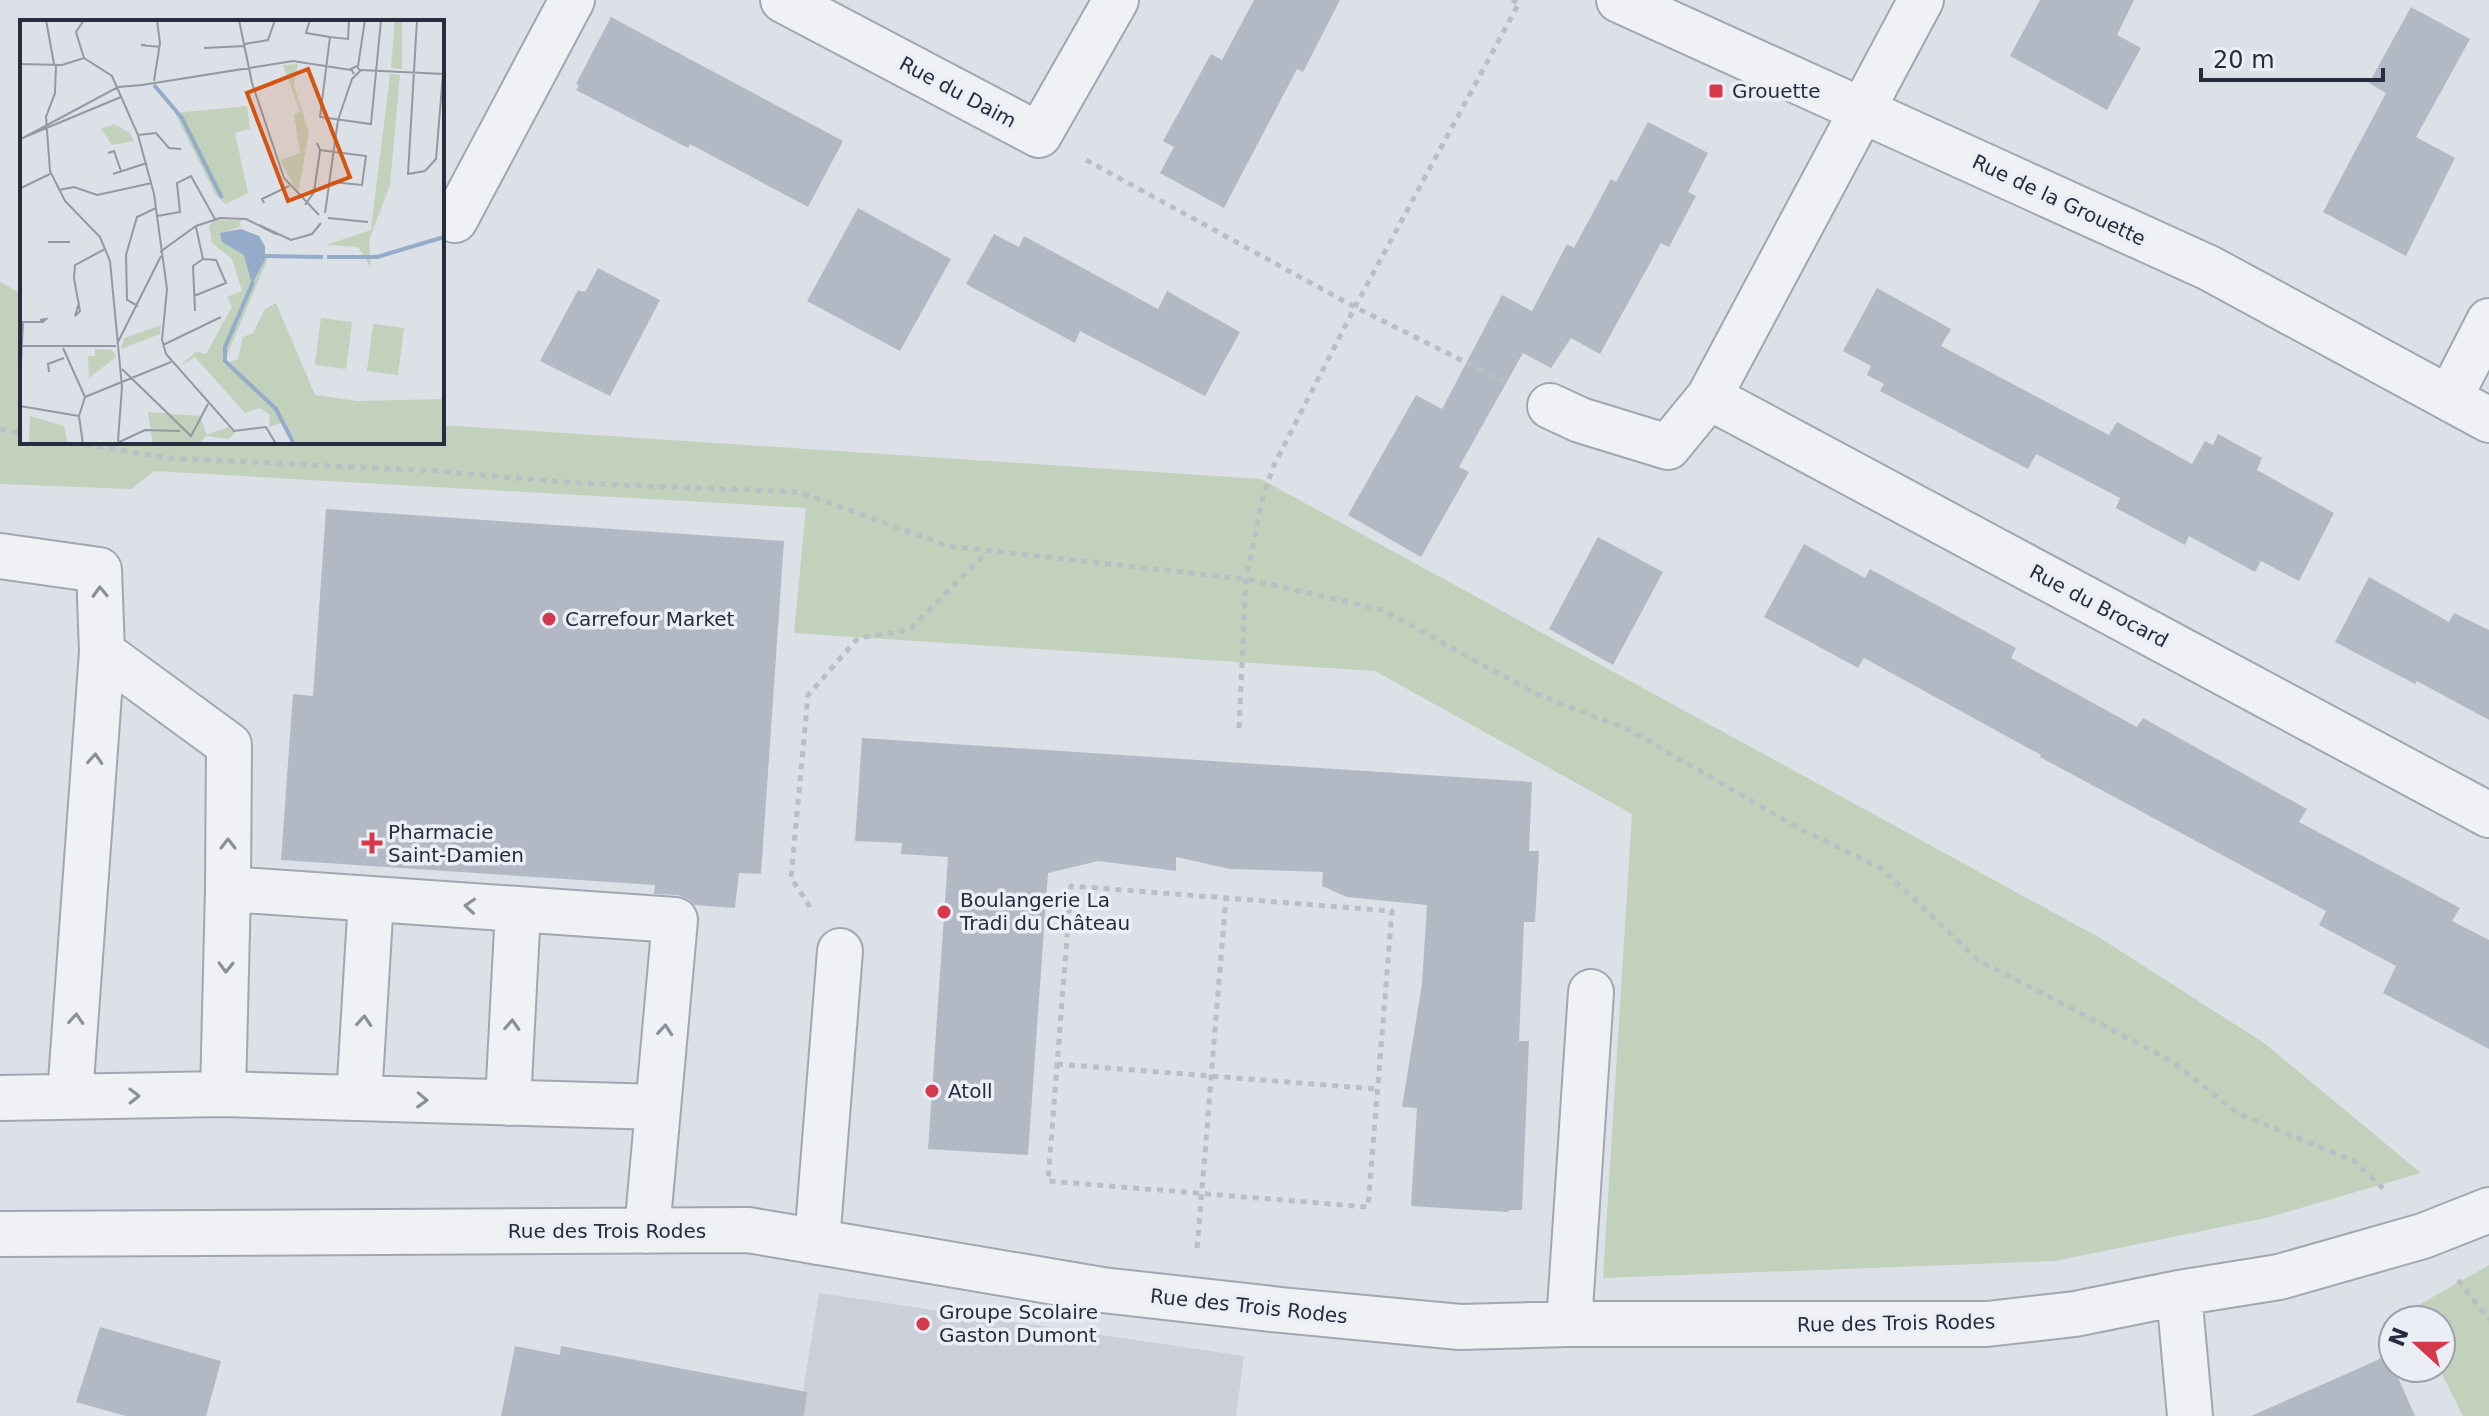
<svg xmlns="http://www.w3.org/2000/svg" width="2489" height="1416" font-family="'DejaVu Sans',sans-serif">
  <rect width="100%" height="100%" fill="#dce0e7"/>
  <path fill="#cacfd9" d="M819,1293l425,63 -8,60h-437z"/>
  <path fill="#c1d1bc" d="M0,282l22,12v148h420v-17l819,54 839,459 164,105 157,130 -151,44 -215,44 -452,17 29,-464 -257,-143 -581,-38 12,-125 -652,-37 -23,18 -131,-5z
    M2489,1265v151h-26l-24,-48h2v-48h-26l-5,-10z"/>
  <path fill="#b3b9c4" d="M1254,0h86l-37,72 -6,-3 -73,139 -64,-35 14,-26 -11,-6 48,-87 11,6z
    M2040,0h94l-17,35 24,13 -34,62 -97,-54z
    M2411,7l59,32 -54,98 39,21 -49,98 -83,-44 63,-119 -17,-10z
    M611,17l232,124 -35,66 -118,-63 -2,4 -112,-58 3,-5 -3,-1z
    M1648,122l60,31 -20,39 8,4 -27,51 -8,-4 -61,111 -29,-16 -20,30 -28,-15 -64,114 10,5 -48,85 -73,-42 68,-120 26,14 60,-114 30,16 35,-67 7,4 37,-69 5,3z
    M858,208l93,51 -51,92 -93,-50z
    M994,234l25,13 5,-11 134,73 9,-18 73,41 -35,64 -125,-65 -5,12 -109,-59z
    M598,268l62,32 -50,96 -70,-35 38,-71 7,2z
    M1877,288l74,41 -10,17 168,89 8,-13 75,42 13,-23 8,4 5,-11 44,24 -5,12 77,43 -35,68 -38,-20 -6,11 -66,-36 -4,9 -69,-37 4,-10 -84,-44 -8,15 -148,-78 4,-7 -17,-9 4,-9 -28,-15z
    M326,509l458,32 -23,333 -22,-1 -4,35 -41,-3 -6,-6 -10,-4 -24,-1 1,-9 -374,-25 12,-166 20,2z
    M1598,537l65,35 -50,93 -64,-36z
    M1804,544l61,34 5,-9 146,79 -5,10 126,69 6,-9 164,91 -8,13 161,86 -8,13 37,19v109l-106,-56 13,-27 -77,-41 7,-14 -286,-154 1,-2 -177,-97 -6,10 -94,-51z
    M2369,577l80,45 5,-9 35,17v90l-72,-39 -2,3 -80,-42z
    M862,738l670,44 -3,69h10l-4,71h-11l-5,119h10l-7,169h-13l-1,2 -97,-6 6,-98 -15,-1 20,-123 5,-79 -80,-8 -25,-11 1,-14 -93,-3 -54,-12v14l-78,-10 -50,12 -20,282 -100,-6 20,-292 -47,-3 1,-11 -47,-2z
    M100,1327l121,34 -15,55h-80l-50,-14z
    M515,1346l45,9 1,-9 246,46 -3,24h-303z
    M2388,1355l27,61h-164l102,-45z"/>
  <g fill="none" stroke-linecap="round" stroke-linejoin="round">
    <g stroke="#a1a7b1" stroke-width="48">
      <path id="minor" d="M783,0l256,135 77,-135
        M1619,0l590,268 280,152
        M455,220l117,-220
        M1709,397l780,418
        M2450,397l39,-76
        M1550,406l30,14 88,27 41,-50 212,-397
        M0,556l99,14 3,82 127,93 -1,144 447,31 -28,311
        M223,1094l5,-205
        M70,1096l32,-444
        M0,1098l223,-4 435,13
        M359,1098l12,-199
        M508,1103l10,-194
        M0,1234l748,-4 354,60 179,20 179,17 109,-3h418l88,-10 104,-21 100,-16 144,-41 66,-26
        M817,1242l23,-291
        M2179,1293l11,123
        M1569,1324l22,-332"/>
    </g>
    <path stroke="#babec5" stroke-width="5" stroke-dasharray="6 6" stroke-linecap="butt" d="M1086,160l269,147 150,75
      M0,429l22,4
      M74,442l92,16 271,13 137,12 225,9 149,54 298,33 137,31 151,83 95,37 173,100 80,39 96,91 192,100 69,54 115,47 32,30
      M1239,728l7,-149 18,-87 11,-29 80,-156 164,-304 -7,-3
      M810,907l-19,-29 17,-183 50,-57 51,-8 79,-79
      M1057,1064l320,25
      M1197,1248c10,-117 19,-234 29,-350l-155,-12 -23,295 320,26 24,-296 -166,-13
      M2458,1280l31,40"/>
    <use href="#minor" stroke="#eff1f5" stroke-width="44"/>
  </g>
  <defs><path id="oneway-chevron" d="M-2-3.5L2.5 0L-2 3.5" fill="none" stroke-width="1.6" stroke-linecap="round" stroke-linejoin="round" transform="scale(2)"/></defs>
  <g stroke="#8a8f9a">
    <use href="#oneway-chevron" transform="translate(100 592) rotate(-92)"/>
    <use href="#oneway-chevron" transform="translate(95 759) rotate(-86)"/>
    <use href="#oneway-chevron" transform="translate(228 844) rotate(-90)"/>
    <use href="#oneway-chevron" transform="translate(470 906) rotate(-176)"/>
    <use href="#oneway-chevron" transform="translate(226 967) rotate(91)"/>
    <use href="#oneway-chevron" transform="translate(76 1019) rotate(-86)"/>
    <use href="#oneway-chevron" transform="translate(364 1021) rotate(-86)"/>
    <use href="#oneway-chevron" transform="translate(512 1025) rotate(-87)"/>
    <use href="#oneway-chevron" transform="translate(665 1030) rotate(-85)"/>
    <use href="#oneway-chevron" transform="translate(134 1096) rotate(-1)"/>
    <use href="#oneway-chevron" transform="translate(422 1100) rotate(2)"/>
  </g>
  <g fill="#d5384a" stroke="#ebeff5" stroke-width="3">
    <rect x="1708" y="83" width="16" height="16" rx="4"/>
    <circle cx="549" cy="619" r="8"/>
    <path d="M368 831h8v8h8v8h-8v8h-8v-8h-8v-8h8z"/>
    <circle cx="944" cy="912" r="8"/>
    <circle cx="932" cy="1091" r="8"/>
    <circle cx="923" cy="1324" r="8"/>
  </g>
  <g text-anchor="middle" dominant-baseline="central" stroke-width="7" stroke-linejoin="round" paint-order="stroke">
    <g font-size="20" fill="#252d3e" stroke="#ebeff5" text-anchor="start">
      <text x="1732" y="91">Grouette</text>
      <text x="565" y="619">Carrefour Market</text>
      <text x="388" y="832">Pharmacie<tspan x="388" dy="23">Saint-Damien</tspan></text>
      <text x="960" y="900">Boulangerie La<tspan x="960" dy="23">Tradi du Château</tspan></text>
      <text x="948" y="1091">Atoll</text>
      <text x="939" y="1312">Groupe Scolaire<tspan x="939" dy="23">Gaston Dumont</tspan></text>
    </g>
    <g font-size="20" fill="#252d3e" stroke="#ebeff5">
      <text transform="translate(958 92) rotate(28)">Rue du Daim</text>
      <text transform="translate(2059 200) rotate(25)">Rue de la Grouette</text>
      <text transform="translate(2099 606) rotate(28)">Rue du Brocard</text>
      <text x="607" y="1231">Rue des Trois Rodes</text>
      <text transform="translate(1249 1306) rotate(6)">Rue des Trois Rodes</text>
      <text transform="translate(1896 1323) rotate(-1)">Rue des Trois Rodes</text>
    </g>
  </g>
  <g transform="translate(20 20)">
    <rect width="424" height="424" fill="#dce0e7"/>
    <path d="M375,0h7v49l-11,-1zM278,44l-4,22 15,46 -11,62 -18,-34 20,-7 -6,-39 6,-2 -17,-47zM370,54l10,1 -10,110 -21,55 2,28 -13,-21 -32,-2 45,-15zM227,86l3,23 -15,4 13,60 -22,11 -10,-9 -41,-82zM94,104l16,9 4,8 -22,4 -11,-16zM194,200h27l-2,7 -16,6 45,25 -45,107 15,-6 5,-22 10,-4 12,-24 11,-6 39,92 42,6 87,-2v45h-147l-13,-22 -15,5 1,-12 -10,-7 -15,5 -50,-56 -17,10 18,-15 10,2 26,-47 -5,-10 15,-6 -10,-32 -20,-16 -3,-17zM301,298l31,4 -6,47 -31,-4zM353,304l31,4 -6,47 -31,-4zM141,305l-1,9 -39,15 3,-11zM75,329l17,1 4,7 -27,21 -1,-22h7zM128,392l52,4 7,19 21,-8 7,6 -6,6 -23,-3 -6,8h-47zM10,396l34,10 4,18h-39z" fill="#c1d1bc"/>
    <path d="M221,209l18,7 6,10v14l-13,24 -8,-29 -22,-13 -2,-9z" fill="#94acca"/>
    <path fill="none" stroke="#94acca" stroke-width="4" d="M134,65l28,33 40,80M244,236l59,1M307,237h50l67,-20M233,262l-28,65v14l51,48 18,35"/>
    <path fill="none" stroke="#9398a3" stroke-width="2" d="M26,0l8,44M219,0l13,63 32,95 35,37M290,0l-4,13 24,4M329,0l-1,19 -18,-2 -10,80 51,7 10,-104M397,0l-9,154 17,-3 11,-12 7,-85M225,24l23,-4 7,-20M126,25h-5l19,2M184,28l41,-2M64,38l-8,-26 8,-12M0,44l42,1 22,-7 28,18 26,59 16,59 13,95 -5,51 4,14 68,77 32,-4 10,17M36,45l-1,28 -9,24 4,54 15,30 35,36 10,24 12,126 -4,54M338,46l7,-46M340,50l84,4M134,61l6,-38 -3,-23M122,65l151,-24 58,9M118,115l18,-2 13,15 12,1M3,118l95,-51 24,-2M0,119l101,-42M297,123l3,7 46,6 -4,29 -30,-3M88,133l6,-2 7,20M93,154l34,-11M1,168l29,-14M39,170l15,-3 23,8 55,-12M244,183l-2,-4 27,-13M285,185l9,-13 6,-41M305,193l13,-93 14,-41 8,-8 -3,-5 -6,3 3,5M137,196l23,-4 -3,-29 14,-7 24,43M308,198l40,4M239,205l32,15 21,-6 9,-11M176,207l7,32M28,222h22h-6M140,232l36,-26 24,-8 26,1 30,15M174,276l32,-13 -10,-23 -13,-1 -10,7 2,45M59,283l-4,13 5,-5 -1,-6 -2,-10 -3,-17 1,-13 30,-16M118,286l-11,-6 -1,-45 11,-38 19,-9M97,324l44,-88M143,325l58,-28M2,326h94M43,328l22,49 -6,19 4,28M102,349l69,67 17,-32M29,352l-1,-8 16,-6M0,362l3,-60h20l3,-3 -6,1M65,377l86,-35M0,386l59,10M95,424l30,-14 35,1"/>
    <path fill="#d45511" fill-opacity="0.15" stroke="#d45511" stroke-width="4" d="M288,49l42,108 -62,24 -41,-108z"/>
    <rect width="424" height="424" fill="none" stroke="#252d3e" stroke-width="4"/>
  </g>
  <g transform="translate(2417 1344) rotate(291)"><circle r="38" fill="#ebeff5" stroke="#9ca1ac" stroke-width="2"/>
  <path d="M0-6L14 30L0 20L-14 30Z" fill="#d5384a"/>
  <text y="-12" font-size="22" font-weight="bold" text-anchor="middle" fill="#252d3e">N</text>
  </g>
  <path d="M2201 68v12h182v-12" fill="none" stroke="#252d3e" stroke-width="4"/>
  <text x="2213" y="68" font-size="24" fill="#252d3e" stroke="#ebeff5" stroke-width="6" paint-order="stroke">20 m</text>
</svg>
